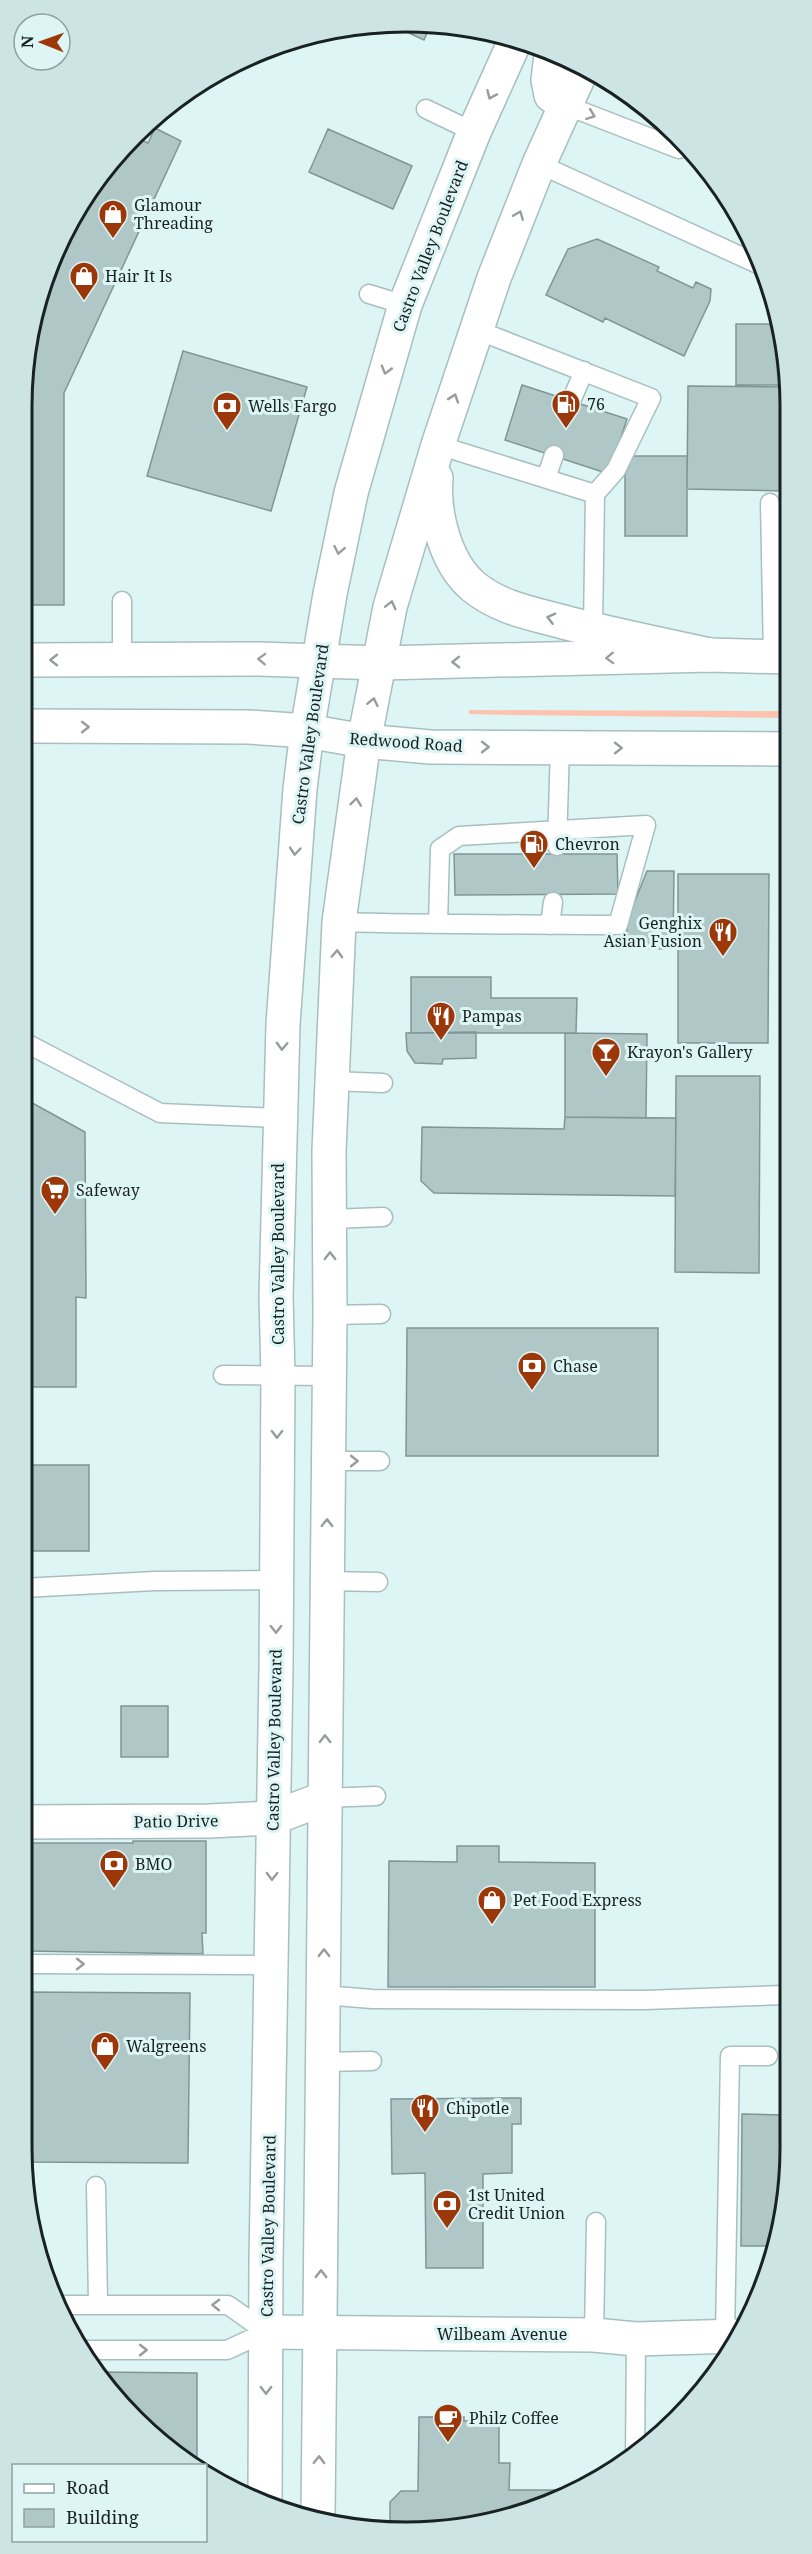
<svg xmlns="http://www.w3.org/2000/svg" width="812" height="2554" font-family="'Noto Serif',serif">
  <rect width="100%" height="100%" fill="#ddf5f5"/>
  <path fill="#fec3af" d="M469,710l318,1v7l-274,-3 -44,-1z"/>
  <path fill="#b0c7c7" stroke="#809696" stroke-width="1.5" d="M398,28h31l-5,12z
    M155,128l26,13 -117,252v212h-37l1,-274 58,-139 53,-53 9,4z
    M328,129l84,37 -19,43 -84,-37z
    M597,239l62,28 -2,4 36,17 3,-6 15,7 -1,12 -26,55 -79,-38 -2,4 -57,-27 22,-46z
    M736,324h42l10,31v30h-52z
    M183,351l124,36 -36,124 -124,-35z
    M522,385l105,34 -18,55 -104,-34z
    M688,386l100,1 -1,104 -100,-2z
    M625,456h62v80h-62z
    M454,854h163l1,40 -163,1z
    M647,871h27l-1,78 -46,-1v-27z
    M678,874h91l-1,169h-90z
    M411,977h80v21h86l-1,35h-165z
    M476,1032v26l-33,1 -1,5 -27,-1 -8,-12 -1,-18z
    M565,1033l82,1 -1,84 -81,-1z
    M676,1076h84l-1,197 -84,-1z
    M25,1099l60,33 1,166 -10,-1v90h-52z
    M565,1117l111,1 -1,78 -241,-3 -13,-12 1,-54 142,2z
    M407,1328h251v128h-252z
    M24,1465h65v86h-66z
    M121,1706h47v51h-47z
    M133,1841h73v92h-4l1,21 -177,-3v-4h-4v-101h4v-3h107z
    M457,1846h42v16l96,1v124h-207l1,-126 68,1z
    M22,1992l168,1 -2,170 -164,-1 -3,-14z
    M521,2098v26h-9v49l-29,1v94h-57l-1,-95 -33,1 -1,-75z
    M742,2114l42,1v108l-10,23h-33z
    M98,2372l99,1v90l-80,-61z
    M419,2417h45v4h35v42h11l-1,27h46v6l-49,24 -116,8v-26l11,-11h17z"/>
  <g fill="none" stroke-linecap="round" stroke-linejoin="round">
    <g stroke="#a9bfbf" stroke-width="21">
      <path id="service" d="M565,105l114,44 4,-9
        M426,109l48,23
        M539,164l221,101
        M369,294l36,11
        M477,330l174,68 -35,72 -21,24
        M571,401l13,-30
        M438,445l157,49 -2,135
        M546,478l8,-23
        M770,503l3,154
        M122,601v59
        M557,846l3,-99
        M339,922c93,3 186,2 279,3l28,-100 -187,11 -19,13 -2,75
        M550,925l3,-23
        M26,1043l134,70 120,5
        M331,1081l52,2
        M330,1219l53,-2
        M330,1315l51,-1
        M223,1375l106,1
        M328,1461h52
        M326,1581l52,1
        M23,1588l132,-7 120,-1
        M325,1798l51,-2
        M22,1964l250,1
        M324,1995l48,4 273,1 139,-5
        M323,2062l49,-1
        M96,2186l2,117
        M56,2305h172l38,27
        M594,2335l2,-113
        M725,2336l5,-280h38
        M84,2350h143l39,-18
        M635,2456l1,-117"/>
    </g>
    <g stroke="#a9bfbf" stroke-width="36">
      <path id="minor" d="M22,1822l187,-1 64,-3 52,-20
        M266,2332l328,3 42,4 101,-3"/>
    </g>
    <g stroke="#a9bfbf" stroke-width="36">
      <path id="secondary" d="M27,660l231,-1 123,4 329,-8 77,2
        M27,726l221,1 59,4 57,10 66,6 357,2"/>
    </g>
    <g stroke="#a9bfbf" stroke-width="36">
      <path id="primary" d="M551,55l-3,25 3,15 14,10
        M436,478c-3,35 9,85 38,109 27,22 61,27 93,36 48,12 96,22 143,32
        M265,2502l1,-241 10,-593 2,-292 -2,-79 7,-273 17,-235 7,-58 23,-137 21,-101 54,-188 69,-173 41,-91
        M318,2518l12,-1203 -1,-164 10,-229 25,-181 26,-134 48,-162 56,-167 45,-114 44,-97"/>
    </g>
    <use href="#service" stroke="#fff" stroke-width="18"/>
    <use href="#minor" stroke="#fff" stroke-width="33"/>
    <use href="#secondary" stroke="#fff" stroke-width="33"/>
    <use href="#primary" stroke="#fff" stroke-width="33"/>
  </g>
  <defs><path id="oneway-chevron" d="M-2-3.5L2.5 0L-2 3.5" fill="none" stroke-width="1.6" stroke-linecap="round" stroke-linejoin="round" transform="scale(1.5)"/></defs>
  <g stroke="#989c9c">
    <use href="#oneway-chevron" transform="translate(491 95) rotate(114)"/>
    <use href="#oneway-chevron" transform="translate(591 115) rotate(21)"/>
    <use href="#oneway-chevron" transform="translate(519 215) rotate(-68)"/>
    <use href="#oneway-chevron" transform="translate(386 370) rotate(106)"/>
    <use href="#oneway-chevron" transform="translate(454 398) rotate(-71)"/>
    <use href="#oneway-chevron" transform="translate(339 550) rotate(101)"/>
    <use href="#oneway-chevron" transform="translate(391 605) rotate(-76)"/>
    <use href="#oneway-chevron" transform="translate(551 618) rotate(-166)"/>
    <use href="#oneway-chevron" transform="translate(610 658) rotate(178)"/>
    <use href="#oneway-chevron" transform="translate(262 659) rotate(-178)"/>
    <use href="#oneway-chevron" transform="translate(54 660) rotate(-180)"/>
    <use href="#oneway-chevron" transform="translate(456 662) rotate(179)"/>
    <use href="#oneway-chevron" transform="translate(373 702) rotate(-78)"/>
    <use href="#oneway-chevron" transform="translate(85 727)"/>
    <use href="#oneway-chevron" transform="translate(485 747)"/>
    <use href="#oneway-chevron" transform="translate(618 748)"/>
    <use href="#oneway-chevron" transform="translate(356 802) rotate(-83)"/>
    <use href="#oneway-chevron" transform="translate(295 851) rotate(95)"/>
    <use href="#oneway-chevron" transform="translate(337 954) rotate(-87)"/>
    <use href="#oneway-chevron" transform="translate(282 1046) rotate(92)"/>
    <use href="#oneway-chevron" transform="translate(330 1256) rotate(-90)"/>
    <use href="#oneway-chevron" transform="translate(277 1434) rotate(91)"/>
    <use href="#oneway-chevron" transform="translate(354 1461)"/>
    <use href="#oneway-chevron" transform="translate(327 1523) rotate(-89)"/>
    <use href="#oneway-chevron" transform="translate(276 1629) rotate(89)"/>
    <use href="#oneway-chevron" transform="translate(325 1739) rotate(-90)"/>
    <use href="#oneway-chevron" transform="translate(272 1876) rotate(91)"/>
    <use href="#oneway-chevron" transform="translate(324 1953) rotate(-90)"/>
    <use href="#oneway-chevron" transform="translate(80 1964)"/>
    <use href="#oneway-chevron" transform="translate(321 2274) rotate(-90)"/>
    <use href="#oneway-chevron" transform="translate(216 2305) rotate(-179)"/>
    <use href="#oneway-chevron" transform="translate(143 2350)"/>
    <use href="#oneway-chevron" transform="translate(266 2390) rotate(90)"/>
    <use href="#oneway-chevron" transform="translate(319 2460) rotate(-89)"/>
  </g>
  <defs>
    <g id="shop-pin" transform="scale(1.5)"><path d="M0 17L-7.5 6A9.5 9.5 0 1 1 7.5 6Z" fill="#9c3709" stroke="#ddf5f5"/><path d="M-5-2.5h2.3a2.7 3.5 0 0 1 5.4 0H5L5.5 6h-11ZM-1.5-2.5h3a1.5 2.3 0 0 0-3 0Z" fill="#fff"/></g>
    <g id="fuel-pin" transform="scale(1.5)"><path d="M0 17L-7.5 6A9.5 9.5 0 1 1 7.5 6Z" fill="#9c3709" stroke="#ddf5f5"/><path d="M-5.5-6h7V0h2V4h1.3V-2.5L3-4.5l.8-.8L6-3V5H2.5V1h-1V6h-7ZM-4.2-4.7v3.2H.2V-4.7Z" fill="#fff"/></g>
    <g id="bank-pin" transform="scale(1.5)"><path d="M0 17L-7.5 6A9.5 9.5 0 1 1 7.5 6Z" fill="#9c3709" stroke="#ddf5f5"/><path d="M-6-4H6V4H-6ZM0-2.3a2.3 2.3 0 1 0 0 4.6a2.3 2.3 0 1 0 0-4.6Z" fill="#fff"/></g>
    <g id="restaurant-pin" transform="scale(1.5)"><path d="M0 17L-7.5 6A9.5 9.5 0 1 1 7.5 6Z" fill="#9c3709" stroke="#ddf5f5"/><path d="M-5-6h1v4h1v-4h1v4h1v-4h1v5L-1.5 .5V6h-2V.5L-5-1ZM5-6V6H3V1.5H1.5Q1.5-4 5-6Z" fill="#fff"/></g>
    <g id="bar-pin" transform="scale(1.5)"><path d="M0 17L-7.5 6A9.5 9.5 0 1 1 7.5 6Z" fill="#9c3709" stroke="#ddf5f5"/><path d="M-6-5H6L.8 .8V4.5H3.5V6h-7V4.5H-.8V.8Z" fill="#fff"/></g>
    <g id="supermarket-pin" transform="scale(1.5)"><path d="M0 17L-7.5 6A9.5 9.5 0 1 1 7.5 6Z" fill="#9c3709" stroke="#ddf5f5"/><path d="M-6-5.5h2.5l.6 2H6L4.5 2H-2.5L-4.4-4H-6ZM-1.5 3.2a1.3 1.3 0 1 0 .1 0ZM3 3.2a1.3 1.3 0 1 0 .1 0Z" fill="#fff"/></g>
    <g id="cafe-pin" transform="scale(1.5)"><path d="M0 17L-7.5 6A9.5 9.5 0 1 1 7.5 6Z" fill="#9c3709" stroke="#ddf5f5"/><path d="M-5.5-4.5H6V0H3Q3 3.5 0 3.5H-2.5Q-5.5 3.5-5.5 0ZM3-3.2v2h1.7v-2ZM-6 4.5H4V6H-6Z" fill="#fff"/></g>
  </defs>
  <g fill-rule="evenodd">
    <use href="#shop-pin" x="113" y="214"/>
    <use href="#shop-pin" x="84" y="276"/>
    <use href="#fuel-pin" x="566" y="404"/>
    <use href="#bank-pin" x="227" y="406"/>
    <use href="#fuel-pin" x="534" y="844"/>
    <use href="#restaurant-pin" x="723" y="932"/>
    <use href="#restaurant-pin" x="441" y="1016"/>
    <use href="#bar-pin" x="606" y="1052"/>
    <use href="#supermarket-pin" x="55" y="1190"/>
    <use href="#bank-pin" x="532" y="1366"/>
    <use href="#bank-pin" x="114" y="1864"/>
    <use href="#shop-pin" x="492" y="1900"/>
    <use href="#shop-pin" x="105" y="2046"/>
    <use href="#restaurant-pin" x="425" y="2108"/>
    <use href="#bank-pin" x="447" y="2204"/>
    <use href="#cafe-pin" x="448" y="2418"/>
  </g>
  <g text-anchor="middle" dominant-baseline="central" stroke-width="6" stroke-linejoin="round" paint-order="stroke">
    <g font-size="16" fill="#192222" stroke="#ddf5f5" text-anchor="start">
      <text x="134" y="205">Glamour<tspan x="134" dy="18">Threading</tspan></text>
      <text x="105" y="276">Hair It Is</text>
      <text x="587" y="404">76</text>
      <text x="248" y="406">Wells Fargo</text>
      <text x="555" y="844">Chevron</text>
      <text x="702" y="923" text-anchor="end">Genghix<tspan x="702" dy="18">Asian Fusion</tspan></text>
      <text x="462" y="1016">Pampas</text>
      <text x="627" y="1052">Krayon's Gallery</text>
      <text x="76" y="1190">Safeway</text>
      <text x="553" y="1366">Chase</text>
      <text x="135" y="1864">BMO</text>
      <text x="513" y="1900">Pet Food Express</text>
      <text x="126" y="2046">Walgreens</text>
      <text x="446" y="2108">Chipotle</text>
      <text x="468" y="2195">1st United<tspan x="468" dy="18">Credit Union</tspan></text>
      <text x="469" y="2418">Philz Coffee</text>
    </g>
    <g font-size="16" fill="#192222" stroke="#ddf5f5">
      <text transform="translate(430 246) rotate(-69)">Castro Valley Boulevard</text>
      <text transform="translate(310 734) rotate(-82)">Castro Valley Boulevard</text>
      <text transform="translate(406 742) rotate(4)">Redwood Road</text>
      <text transform="translate(278 1254) rotate(-90)">Castro Valley Boulevard</text>
      <text transform="translate(274 1740) rotate(-89)">Castro Valley Boulevard</text>
      <text transform="translate(176 1821) rotate(-1)">Patio Drive</text>
      <text transform="translate(268 2226) rotate(-89)">Castro Valley Boulevard</text>
      <text x="502" y="2334">Wilbeam Avenue</text>
    </g>
  </g>
  <path d="M0 0H812V2554H0ZM406 32H406A374 374 0 0 1 780 406V2148A374 374 0 0 1 406 2522H406A374 374 0 0 1 32 2148V406A374 374 0 0 1 406 32Z" fill="#cde4e4" fill-rule="evenodd"/>
  <path fill="none" stroke="#192222" stroke-width="3" d="M406 32H406A374 374 0 0 1 780 406V2148A374 374 0 0 1 406 2522H406A374 374 0 0 1 32 2148V406A374 374 0 0 1 406 32Z"/>
  <rect x="12" y="2464" width="195" height="78" fill="#ddf5f5" stroke="#8fa1a1" stroke-width="1.5"/>
  <rect x="24" y="2484" width="30" height="9" fill="#ffffff" stroke="#8fa1a1" stroke-width="1.5"/>
  <text x="66" y="2494" font-size="18" fill="#192222">Road</text>
  <rect x="24" y="2509" width="30" height="18" fill="#b0c7c7" stroke="#8fa1a1" stroke-width="1.5"/>
  <text x="66" y="2524" font-size="18" fill="#192222">Building</text>
  <g transform="translate(42 42) rotate(271)"><circle r="28" fill="#ddf5f5" stroke="#8fa1a1" stroke-width="1.5"/>
  <path d="M0-4.5L10 22L0 15L-10 22Z" fill="#9c3709"/>
  <text y="-9" font-size="16" font-weight="bold" text-anchor="middle" fill="#192222">N</text>
  </g>
</svg>
